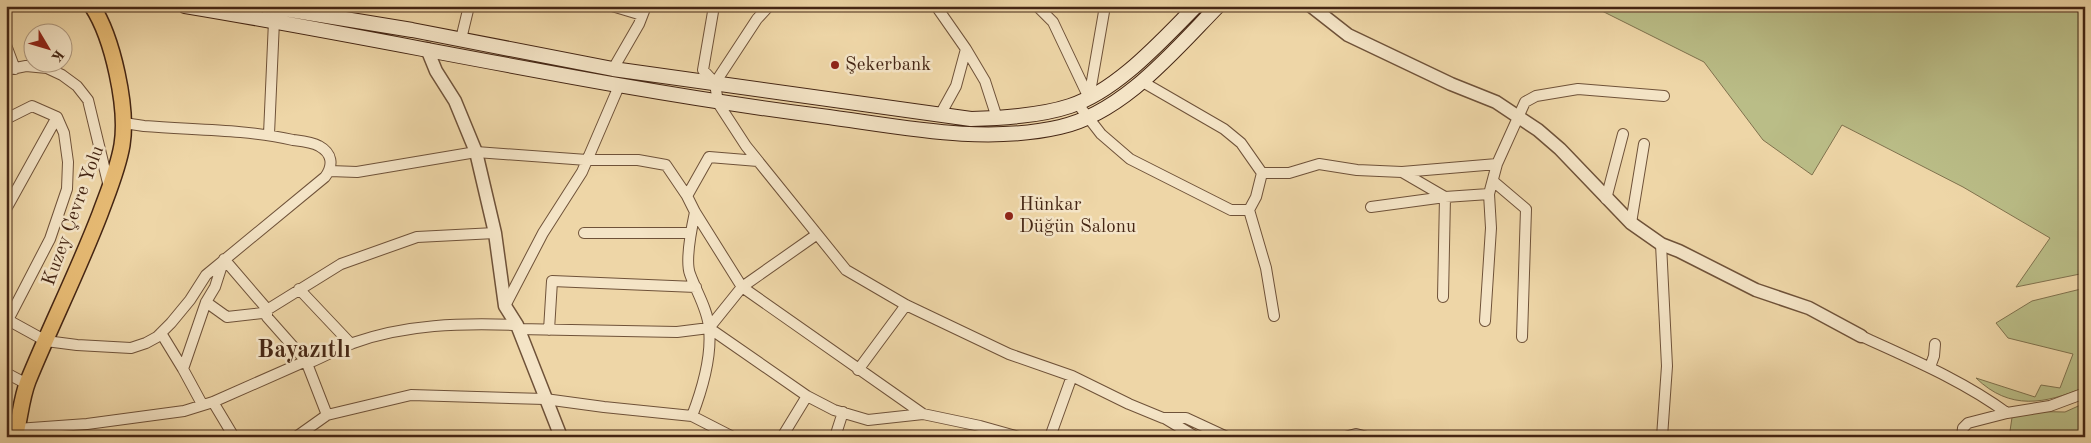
<svg xmlns="http://www.w3.org/2000/svg" width="2091" height="443" font-family="'Old Standard TT',serif">
  <rect width="100%" height="100%" fill="#eed6a7"/>
  <filter id="stains"><feTurbulence type="fractalNoise" baseFrequency=".004" numOctaves="4"/><feColorMatrix values="0 0 0 0 .2 0 0 0 0 .09 0 0 0 0 .02 0 0 0 .5 -.17"/></filter>
  <radialGradient id="worn" r=".72"><stop offset=".6" stop-color="#630" stop-opacity="0"/><stop offset="1" stop-color="#630" stop-opacity=".3"/></radialGradient>
  <path fill="#babd87" stroke="#80724e" d="M1592,6h493v267l-69,14 34,-49 -87,-51 -121,-62 -30,50 -49,-35 -59,-78z
    M2085,288v99c-40,17 -75,24 -109,-9l59,19 6,-12 19,3 13,-34 -65,-16 -12,-15 36,-22z
    M2085,403v34h-64l-11,-6 3,-20 52,1z"/>
  <g fill="none" stroke-linecap="round" stroke-linejoin="round">
    <g stroke="#6f5239" stroke-width="12">
      <path id="minor" d="M612,6l30,9
        M714,6l-11,64 12,13 3,20 28,43 100,124 60,35 103,49 63,22 57,28 34,14h23l41,19
        M936,6l30,43 -10,37 -16,29
        M1037,6l16,16 36,76
        M461,39l8,-33
        M6,45l9,24
        M966,49l19,32 12,37
        M613,69l26,-45 7,-18
        M6,70l20,-4 21,2 15,7 15,11 11,14 21,87
        M1141,81l83,48 17,14 21,30h27l30,-9 38,6 45,2 95,-8
        M715,83l42,-64 12,-13
        M1089,98l16,-92
        M1077,103l24,31 29,25 101,51h18
        M6,119l26,-13 25,11 7,16 4,29 -1,27 -17,50 -42,81
        M269,134l5,-113
        M330,171l27,1 119,-20 111,8h51l28,5 21,31 8,16 47,75 181,127 57,12 39,11
        M1402,172l43,25 -2,100
        M1262,173l-6,24 -7,13 17,58 8,48
        M1493,181l33,28 -4,128
        M687,196l22,-39 49,4
        M1606,199l17,-65
        M1371,207l74,-10 44,-3
        M6,209l51,-92
        M1631,223l13,-79
        M584,233h107
        M1661,244l6,122 -5,71
        M299,289l52,55
        M206,302l21,15 35,-4 79,-49 76,-27 78,-4
        M505,306l38,-73 39,-61 37,-86
        M6,319l40,22 31,4 54,3 15,-5 11,-6 14,-14 19,-23 16,-25 119,-98c9,-12 7,-24 -6,-31 -7,-4 -18,-5 -26,-6 -49,-11 -100,-10 -149,-14l-20,-3
        M1485,321l6,-93 -2,-34 8,-30 28,-62 11,-6 42,-7 86,7
        M709,328l33,-41 74,-52
        M518,329l159,3 32,-4 98,68 27,14 34,10 55,-6
        M549,330l3,-49 144,6
        M161,333l22,36
        M1861,336c50,23 101,44 146,77l-39,10 -5,5 -1,9
        M1930,367l4,-11 1,-12
        M858,370l48,-65
        M6,373l21,11
        M213,402l21,35
        M202,404l-19,-35 23,-67 9,-15 9,-28 43,50v8l39,44 21,54
        M2007,413l43,-7 35,-13
        M692,416c10,-26 20,-60 17,-88 -1,-18 -13,-37 -19,-54 -5,-13 2,-48 5,-62
        M1166,419l30,18
        M17,429l70,-5 97,-13 29,-9 93,-41 5,1c14,-6 28,-14 42,-19 53,-19 108,-20 164,-18
        M296,437l31,-22 84,-20 134,4 59,8 88,9 41,21
        M782,437l25,-41
        M835,437l8,-25
        M1050,437l22,-61
        M1345,437l11,-3 11,3"/>
    </g>
    <g stroke="#6f5239" stroke-width="15">
      <path id="tertiary" d="M1311,6l37,29 103,49 45,18 42,28 22,19 71,74 30,21 18,7 77,39 53,18 52,28
        M427,49l9,22 19,30 21,51 19,81 10,73 12,19 44,112"/>
    </g>
    <g stroke="#452614" stroke-width="16">
      <path id="secondary" d="M185,6c212,35 422,83 636,110 77,10 161,29 239,11 63,-14 114,-76 158,-121
        M266,6l146,24 201,39 358,50c31,-1 69,-3 99,-13 48,-16 91,-65 126,-100"/>
    </g>
    <g stroke="#452614" stroke-width="18">
      <path id="primary" d="M15,437c5,-18 6,-38 13,-56 23,-56 50,-110 72,-167 8,-22 18,-45 22,-69 6,-37 -9,-107 -30,-139"/>
    </g>
    <use href="#minor" stroke="#f4e4c6" stroke-width="10"/>
    <use href="#tertiary" stroke="#f4e4c6" stroke-width="12"/>
    <use href="#secondary" stroke="#f4e4c6" stroke-width="14"/>
    <use href="#primary" stroke="#e7bb74" stroke-width="15"/>
  </g>
  <g fill="#8f2418" stroke="#f4e4c6" stroke-width="2">
    <circle cx="835" cy="65" r="5"/>
    <circle cx="1009" cy="216" r="5"/>
  </g>
  <g text-anchor="middle" dominant-baseline="central" stroke-width="5" stroke-linejoin="round" paint-order="stroke">
    <g font-size="19" fill="#452614" stroke="#f4e4c6" text-anchor="start">
      <text x="845" y="65">Şekerbank</text>
      <text x="1019" y="205">Hünkar<tspan x="1019" dy="22">Düğün Salonu</tspan></text>
    </g>
    <g font-size="19" fill="#452614" stroke="#f4e4c6">
      <text transform="translate(74 216) rotate(-70)">Kuzey Çevre Yolu</text>
    </g>
    <g font-size="24" font-weight="bold" fill="#452614" stroke="#f4e4c6">
      <text x="304" y="351">Bayazıtlı</text>
    </g>
  </g>
  <rect width="2091" height="443" fill="none" stroke="#eed6a7" stroke-width="25"/>
  <rect x="8" y="8" width="2076" height="428" fill="none" stroke="#452614" stroke-width="2.5"/>
  <rect x="12" y="12" width="2066" height="418" fill="none" stroke="#452614"/>
  <g transform="translate(48 48) rotate(128)"><circle r="24" fill="#f4e4c6" stroke="#ae987f"/>
  <path d="M0-4L9 19L0 12L-9 19Z" fill="#8f2418"/>
  <text y="-8" font-size="14" font-weight="bold" text-anchor="middle" fill="#452614">K</text>
  </g>
  <rect width="100%" height="100%" filter="url(#stains)"/>
  <rect width="100%" height="100%" fill="url(#worn)"/>
</svg>
